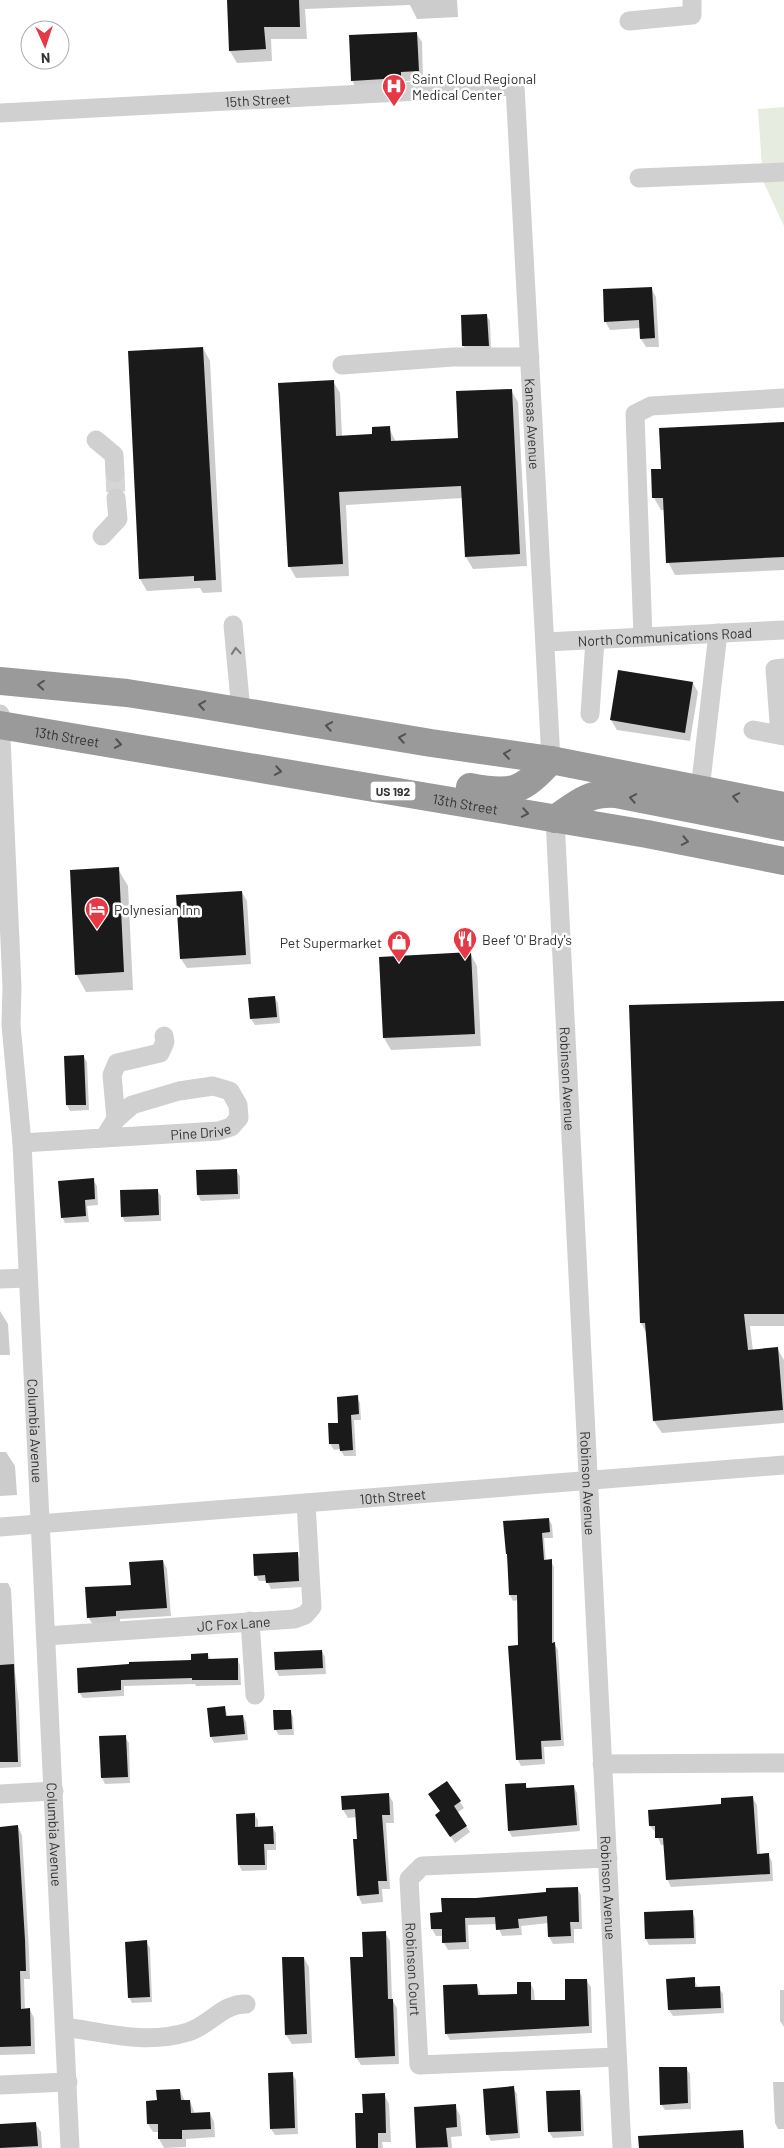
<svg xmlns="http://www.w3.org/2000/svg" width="784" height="2148" font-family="Barlow,sans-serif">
  <rect width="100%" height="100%" fill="#fff"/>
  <path fill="#e6ecdf" d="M784,107v119l-21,-45 -5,-72z"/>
  <path fill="#0003" d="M228,0h229l1,17 -41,2 -7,-14 -105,4 2,30h-36l1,22 -35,2 -7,-12z
    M416,33l6,9 1,38 -17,1v6l-49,3 -5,-10z
    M651,288l5,9 3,50h-13l-5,-8 -1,-11 -30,2 -5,-9z
    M486,315l4,6 1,30h-24l-4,-6z
    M203,348l7,13 12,231 -19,1 -3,-5 -53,3 -7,-12 -11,-227z
    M333,381l7,12 2,43 32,-1 15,-7 7,14 64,-3 51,-49 7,12 9,164 -54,3 -7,-12 -3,-59 -117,7 3,71 -53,2 -7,-12z
    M784,424v146l-109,5 -7,-13 -3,-52h-4l-7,-12 -2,-28h10z
    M693,683l5,9 -8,49 -73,-11 -6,-10z
    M118,869l10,17 5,104 -47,2 -10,-18z
    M242,892l5,9 4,63 -64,4 -6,-9 -4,-63z
    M470,953l7,13 4,80 -90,4 -7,-12z
    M274,997l4,6 2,20 -25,2 -4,-6z
    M784,1002v324h-34l3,25 24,-3 7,12v63l-122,10 -8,-12 -7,-87 -6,-11z
    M83,1056l4,6 2,48 -19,1 -3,-6 -2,-48z
    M236,1170l4,6v23l-39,2 -3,-6z
    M93,1180l4,6 1,19 -11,1 2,16 -24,1 -3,-6z
    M157,1190l4,6v25l-36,1 -3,-6z
    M0,1311l8,13 2,31h-10z
    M357,1397l3,6 1,17h-7l2,36h-12l-4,-7 -6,1 -4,-6 9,-20z
    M0,1452h6l9,14 2,29 -17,1z
    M549,1519l3,6 1,13h-9l2,23h5l3,6v76l4,7 6,96 -20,1 1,17 -24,2 -3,-6v-160l-5,1 -3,-6 -3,-41z
    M297,1553l3,6 2,28 -31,2 -4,-8h-8l-3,-6z
    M163,1561l4,8 4,47 -51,3v5l-27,1 -5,-8z
    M0,1583h8l3,6 4,83 4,32 2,63 -21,1z
    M322,1651l3,6 1,17 -47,2 -3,-6 -1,-17z
    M208,1655l3,5 26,-1 3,6 1,20 -45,1 -1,-2 -71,2v10l-41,2 -4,-6 51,-27 62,-4z
    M225,1708l3,9 15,-1 3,6 2,18 -34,3 -3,-6z
    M290,1711l3,6 1,18h-15l-4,-6z
    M100,1737h25l4,6 1,40 -25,1 -3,-6z
    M447,1782l17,26 -7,5 13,19 -15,11 -15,-22z
    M525,1784l3,5 46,-2 3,6 3,38 -68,6 -3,-6z
    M388,1794l5,8 1,21h-8l4,66h-8l1,13 -21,2 -4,-9 -1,-78 -9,1 -5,-8z
    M752,1797l5,8 3,50 8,-1 4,8 1,19 -102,6 -4,-8 -2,-34h-4l-5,-12 -6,-7 -1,-15 74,-6z
    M254,1814l4,6v8l14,-1 4,6v17h-9v20l-25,1 -3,-6 -2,-50z
    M18,1827l4,8 7,115 1,29h-6l1,31h5l4,8 1,36 -35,1v-227z
    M577,1888l4,7 1,34h-8v14l-21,1 -4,-7v-14l-28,3 1,9 -20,1 -5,-12 -29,1 1,24 -21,1 -4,-7 -1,-7h-7l-4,-7 11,-16 33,-13 72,-7z
    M692,1912l3,6 1,26 -47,1 -3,-6 -1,-26z
    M385,1933l5,8 2,59 5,8 2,56 -38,1 -5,-8 8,-99z
    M146,1942l4,6 2,54 -20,1 -3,-6z
    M304,1958l5,9 3,76 -20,1 -6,-9 -3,-76z
    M694,1979l4,9h21l4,6 1,19 -51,3 -4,-6z
    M586,1980l5,7 1,46 -142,7 -4,-7 31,-48 4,11 37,-1 12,-12 4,7 1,12 32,-1z
    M780,1990h4v37l-4,-6z
    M686,2068l4,6 1,35 -26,1 -4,-6z
    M292,2074l4,6 2,54 -23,1 -4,-6z
    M773,2082h11v47h-6l-3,-6z
    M513,2088l4,6 3,44 -29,3 -3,-6 -4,-45z
    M180,2091l5,10h5l5,13 15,-1 4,9 1,15 -29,2v8l-22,1 -5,-9v-7h-6l-5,-8 10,-23z
    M579,2091l3,6 2,39 -31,2 -4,-6z
    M384,2094l5,10 2,38h-9l1,6h-26l7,-34z
    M455,2106l5,9 2,21 -11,1 1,11h-34l-3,-40z
    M35,2123l6,9 1,16h-42v-23z"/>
  <path fill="#1a1a1a" d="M227,0h72l1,27h-36l2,22 -37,2z
    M417,32l2,39 -18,1v6l-50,3 -2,-46z
    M652,287l3,51 -15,1 -1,-19 -35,2 -1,-33z
    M487,314l2,32h-27l-1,-31z
    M203,347l13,233 -22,1v-5l-55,3 -11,-228z
    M334,380l2,56 36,-2v-7l18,-1 1,15 67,-3 -2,-47 56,-2 8,165 -55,3 -4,-71 -122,6 4,72 -55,3 -10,-184z
    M784,422v135l-118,6 -3,-65h-11l-1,-29h10l-2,-41z
    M618,670l75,12 -8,51 -75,-13z
    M119,867l5,105 -49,3 -5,-105z
    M242,891l4,64 -66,4 -4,-64z
    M471,952l4,82 -92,4 -4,-81z
    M275,996l2,21 -27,2 -2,-21z
    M784,1001v313h-40l4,36 30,-3 5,63 -130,11 -8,-98h-5l-11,-318z
    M84,1055l2,50h-20l-2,-49z
    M237,1169l1,25 -41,1 -1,-25z
    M94,1178l1,21 -10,1 1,16 -25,2 -3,-37z
    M158,1189l1,26 -38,2 -1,-27z
    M358,1395l1,19 -8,1 2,35 -13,1 -1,-7h-10l-1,-21h10l-1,-26z
    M549,1518l1,14 -8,1 2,27 8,-1v84l3,-1 6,98 -20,1 1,18 -26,1 -8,-114 10,-1 -1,-50h-8l-2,-41h-1l-3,-33z
    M298,1552l1,29 -33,2 -1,-8 -11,1 -1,-22z
    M163,1560l4,48 -51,3v5l-29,2 -2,-31 46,-2 -2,-23z
    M322,1650l1,18 -48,2 -1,-18z
    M208,1653v6l30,-1v22h-46v-2l-71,2v10l-43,3 -1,-25 52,-4v-2l62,-2v-6z
    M14,1664l4,98h-18v-97z
    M225,1706l1,10 17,-1 2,19 -35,3 -3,-29z
    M273,1710h18l1,19 -18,1z
    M126,1735l2,42 -27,1 -2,-42z
    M447,1781l14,20 -7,5 13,20 -17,11 -15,-22 5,-4 -12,-17z
    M526,1783v5l48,-3 3,40 -69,6 -3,-47z
    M389,1793l1,22h-8l5,66h-9l1,13 -22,2 -4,-57h4l-2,-30 -13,1 -1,-14z
    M753,1796l4,58 12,-1 1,21 -104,6 -3,-42h-8v-12h-6l-1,-16 73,-6v-6z
    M255,1813v14l18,-1 1,18h-10l1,21h-27l-2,-51z
    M18,1825l7,115 1,31h-6l1,38 9,-1 1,38 -31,1v-220z
    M578,1887l1,35h-9l1,14 -23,1 -1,-21 -29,3 1,9 -23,2 -1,-13 -30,1 1,24 -24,1v-14h-11l-1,-16 12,-1 -1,-14h35l70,-6v-4z
    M693,1910l1,28 -49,1 -1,-27z
    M386,1931l2,68h5l2,57 -40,2 -5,-101h13l-1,-25z
    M147,1940l3,57 -22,1 -3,-56z
    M282,1957h22l3,77 -22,1z
    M695,1977v10l25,-1 1,22 -53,2 -2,-31z
    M565,1979h22l2,47 -144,8 -2,-49 34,-1 1,11 39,-1v-12h14v18h34z
    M659,2067h28l1,36 -28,2z
    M293,2072l2,56 -25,1 -2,-56z
    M514,2086l4,47 -32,2 -3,-46z
    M180,2089l1,11h9l1,13 19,-1 1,17 -29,1v9h-24v-15h-11l-1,-23 11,-1 -1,-10z
    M580,2090l1,41 -33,1 -2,-41z
    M385,2093l1,40h-8v15h-22l-1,-35h8l-1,-19z
    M456,2104l1,23 -11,1 2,19 -32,1 -2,-41z
    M36,2122l2,24 -38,2v-24z
    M743,2130l1,18h-105l-1,-12z"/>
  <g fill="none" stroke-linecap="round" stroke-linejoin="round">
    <path stroke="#d6d6d6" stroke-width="19" stroke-dasharray="19 9" stroke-linecap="butt" d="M115,473l1,25"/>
    <g stroke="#d0d0d0" stroke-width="19">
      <path d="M629,21l63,-6v-15"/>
      <path id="s1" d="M0,113l515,-27 36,674"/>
      <path d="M639,178l145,-6"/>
      <path d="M342,365l111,-8h77"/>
      <path d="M96,440l18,15 1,18"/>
      <path d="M102,536l16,-17 -2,-21"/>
      <path d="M233,625l8,86"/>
      <path d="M643,637l-8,-223 16,-8 133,-8"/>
      <path id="s2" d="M546,642l238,-12"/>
      <path id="s3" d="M0,714l12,273 -1,38 11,118 48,1005"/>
      <path d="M590,714l5,-74"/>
      <path d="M753,730l31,6"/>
      <path d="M780,735l-5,-66 9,-1"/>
      <path d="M700,790l18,-157"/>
      <path id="s4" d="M555,819l67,1329"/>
      <path d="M116,1119l-4,-44 5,-12 43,-10 5,-11 -1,-6"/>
      <path id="s5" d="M22,1143l196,-12 13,-4 8,-9 -1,-13 -8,-14 -17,-5 -34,5 -47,14 -16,14 -12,19"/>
      <path d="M0,1279l28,-1"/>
      <path id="s6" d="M0,1527l784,-62"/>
      <path d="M250,1621l5,74"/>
      <path id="s7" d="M46,1636l248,-17 11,-4 7,-8 -6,-104"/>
      <path d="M602,1764l182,-1"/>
      <path d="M0,1794l54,-3"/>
      <path id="s8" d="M608,1858l-186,8 -13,13 10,186 198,-8"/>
      <path d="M65,2027c42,6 81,18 123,5 23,-7 33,-28 58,-28"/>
      <path d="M0,2085l68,-3"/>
    </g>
    <g stroke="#9a9a9a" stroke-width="28">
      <path d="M0,681l127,12 64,10 240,40 120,17 233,46"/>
      <path id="s9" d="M0,725l647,109 137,27"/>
      <path d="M470,787c42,8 52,5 81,-27"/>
      <path d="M555,819c22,-15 33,-27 61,-25l168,33"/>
    </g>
  </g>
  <defs><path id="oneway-chevron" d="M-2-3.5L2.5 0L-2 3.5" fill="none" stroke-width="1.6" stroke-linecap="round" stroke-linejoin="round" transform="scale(1.25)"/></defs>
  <use stroke="#7a7a7a" href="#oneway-chevron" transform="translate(236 651) rotate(-95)"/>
  <g stroke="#525252">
    <use href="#oneway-chevron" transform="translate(41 685) rotate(-175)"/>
    <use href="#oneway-chevron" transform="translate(202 705) rotate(-171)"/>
    <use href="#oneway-chevron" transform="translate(329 726) rotate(-170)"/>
    <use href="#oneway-chevron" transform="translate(402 738) rotate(-170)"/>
    <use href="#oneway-chevron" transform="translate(118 744) rotate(10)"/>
    <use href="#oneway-chevron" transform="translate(507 754) rotate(-172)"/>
    <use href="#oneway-chevron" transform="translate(278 771) rotate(10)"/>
    <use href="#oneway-chevron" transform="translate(736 797) rotate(-169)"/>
    <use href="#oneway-chevron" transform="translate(633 798) rotate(-169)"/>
    <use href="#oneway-chevron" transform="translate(525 813) rotate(10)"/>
    <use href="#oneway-chevron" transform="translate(685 841) rotate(11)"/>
  </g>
  <defs>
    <g id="hospital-pin" transform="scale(1.25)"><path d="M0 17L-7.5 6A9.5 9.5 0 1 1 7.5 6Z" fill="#e63946" stroke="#fff"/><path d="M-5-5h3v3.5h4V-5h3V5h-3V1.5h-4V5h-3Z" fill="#fff"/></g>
    <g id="hotel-pin" transform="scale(1.25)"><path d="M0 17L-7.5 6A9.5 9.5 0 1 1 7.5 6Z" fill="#e63946" stroke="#fff"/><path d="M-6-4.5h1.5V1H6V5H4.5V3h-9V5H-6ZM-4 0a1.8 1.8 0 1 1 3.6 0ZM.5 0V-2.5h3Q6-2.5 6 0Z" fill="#fff"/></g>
    <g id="restaurant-pin" transform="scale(1.25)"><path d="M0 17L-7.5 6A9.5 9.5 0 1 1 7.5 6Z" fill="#e63946" stroke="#fff"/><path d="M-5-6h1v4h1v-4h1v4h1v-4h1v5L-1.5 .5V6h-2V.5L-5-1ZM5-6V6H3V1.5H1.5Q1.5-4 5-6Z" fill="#fff"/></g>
    <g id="shop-pin" transform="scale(1.25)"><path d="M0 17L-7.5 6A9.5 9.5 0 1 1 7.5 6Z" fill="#e63946" stroke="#fff"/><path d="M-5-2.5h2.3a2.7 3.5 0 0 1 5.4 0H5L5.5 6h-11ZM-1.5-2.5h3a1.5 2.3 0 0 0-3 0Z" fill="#fff"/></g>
  </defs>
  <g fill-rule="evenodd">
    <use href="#hospital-pin" x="394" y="86"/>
    <use href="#hotel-pin" x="97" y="909"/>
    <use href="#restaurant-pin" x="465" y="939"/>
    <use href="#shop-pin" x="399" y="942"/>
  </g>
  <g text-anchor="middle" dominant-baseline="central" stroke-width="5" stroke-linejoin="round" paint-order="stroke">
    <rect fill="#fff" stroke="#707070" stroke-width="1" x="370.5" y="781.5" width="45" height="19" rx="4"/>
    <g font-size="12" font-weight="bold" fill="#333">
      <text x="393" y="791">US 192</text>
    </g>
    <g font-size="14" fill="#333" stroke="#fff" text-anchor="start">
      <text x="412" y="78">Saint Cloud Regional<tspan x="412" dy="16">Medical Center</tspan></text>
      <text x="114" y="909">Polynesian Inn</text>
      <text x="482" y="939">Beef 'O' Brady's</text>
      <text x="382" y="942" text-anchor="end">Pet Supermarket</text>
    </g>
    <g font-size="14" fill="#333" stroke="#fff">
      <text stroke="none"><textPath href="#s1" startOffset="258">15th Street</textPath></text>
      <text stroke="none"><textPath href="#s1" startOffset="854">Kansas Avenue</textPath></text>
      <text stroke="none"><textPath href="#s2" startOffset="119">North Communications Road</textPath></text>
      <text stroke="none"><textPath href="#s9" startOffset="68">13th Street</textPath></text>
      <text stroke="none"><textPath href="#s9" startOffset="472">13th Street</textPath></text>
      <text stroke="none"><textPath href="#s4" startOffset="260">Robinson Avenue</textPath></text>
      <text stroke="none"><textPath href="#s5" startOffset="179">Pine Drive</textPath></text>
      <text stroke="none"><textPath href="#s3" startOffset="718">Columbia Avenue</textPath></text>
      <text stroke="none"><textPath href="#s4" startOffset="665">Robinson Avenue</textPath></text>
      <text stroke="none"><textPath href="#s6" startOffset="394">10th Street</textPath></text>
      <text stroke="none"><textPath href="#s7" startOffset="188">JC Fox Lane</textPath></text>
      <text stroke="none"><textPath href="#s3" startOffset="1122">Columbia Avenue</textPath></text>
      <text stroke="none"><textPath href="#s4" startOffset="1070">Robinson Avenue</textPath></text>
      <text stroke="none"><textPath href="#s8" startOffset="295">Robinson Court</textPath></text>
    </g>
  </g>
  <g transform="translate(45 45) rotate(177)"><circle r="24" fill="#ffffff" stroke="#adadad"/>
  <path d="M0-4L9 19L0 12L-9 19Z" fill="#e63946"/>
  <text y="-8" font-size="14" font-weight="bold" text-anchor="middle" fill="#333333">N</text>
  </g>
</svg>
